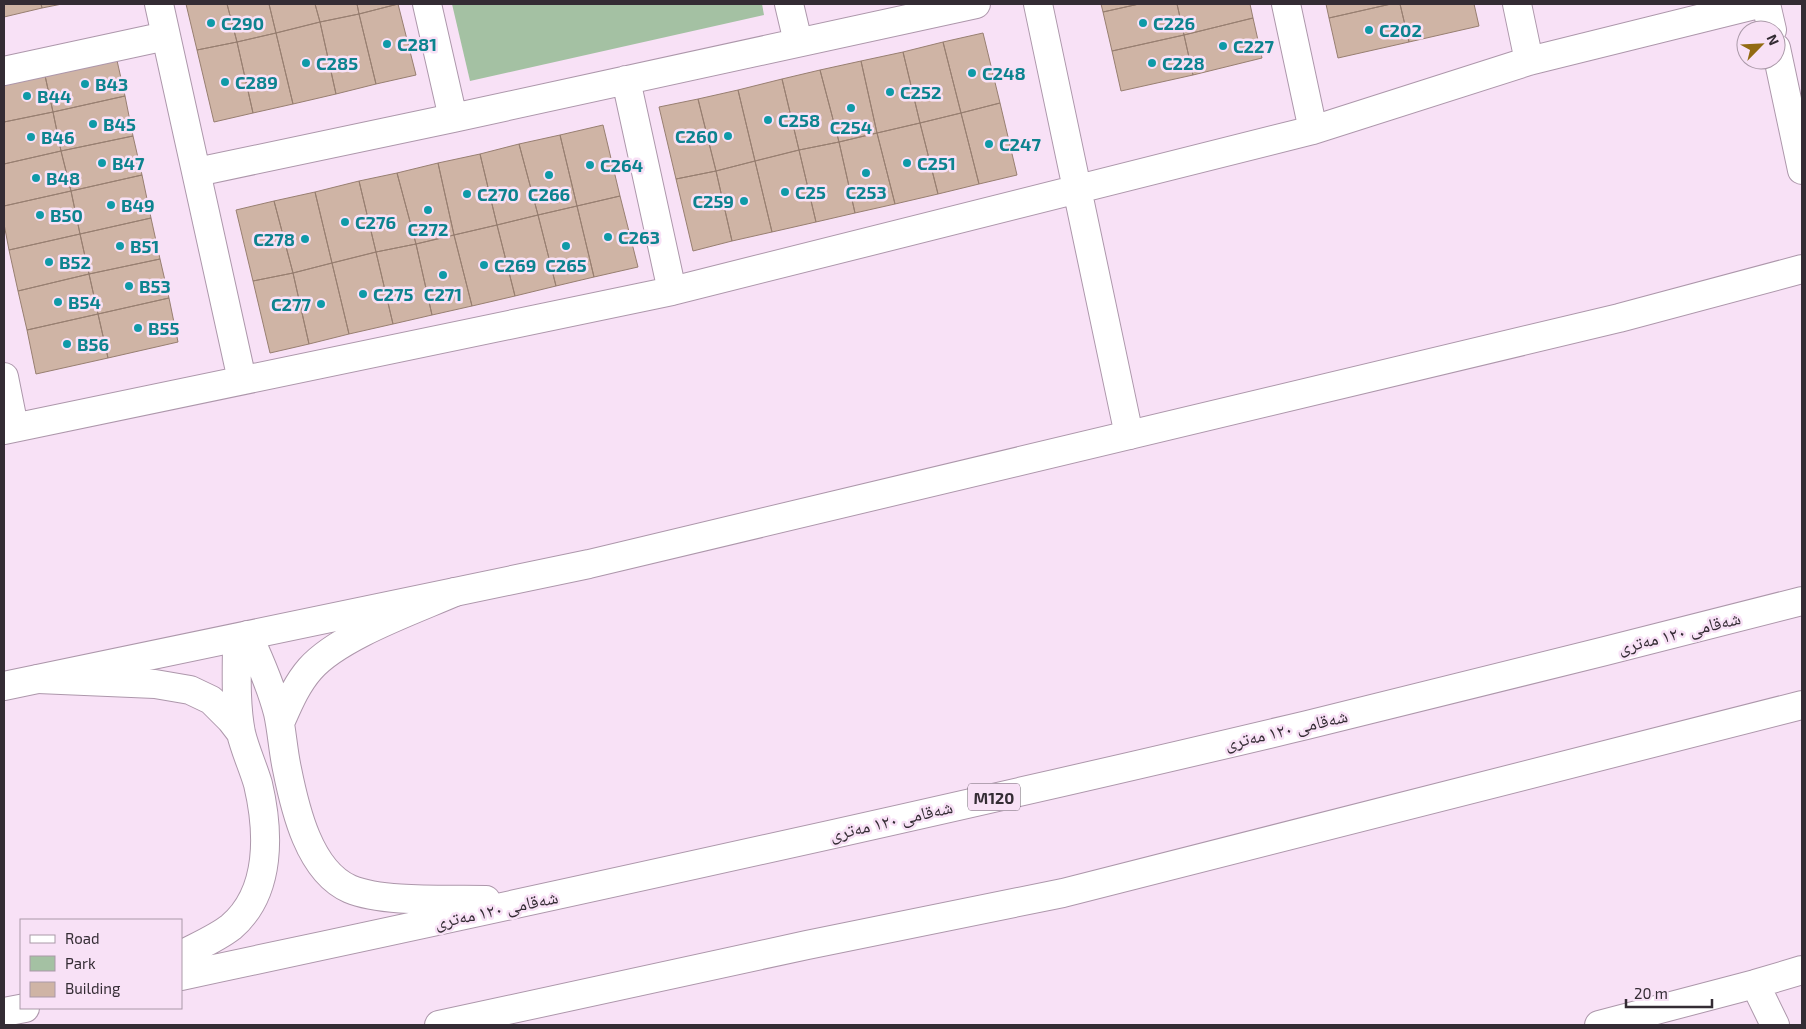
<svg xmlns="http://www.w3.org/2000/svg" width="1806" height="1029" font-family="'Exo 2','Noto Naskh Arabic',sans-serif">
  <rect width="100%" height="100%" fill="#f8e1f6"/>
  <path fill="#a4c1a3" d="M452,4h310l2,11 -294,66z"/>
  <path fill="#cfb4a5" stroke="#987f71" d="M4,4h37l1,4 -38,9z
    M41,4h21l-20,4z
    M186,4h41l10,38 -40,8z
    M227,4h42l7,29 -39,9z
    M269,4h46l5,18 -44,11z
    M315,4h42l2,10 -39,8z
    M357,4h41l-39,10z
    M398,4l18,71 -40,9 -17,-70z
    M1101,4h38l-36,8z
    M1139,4h38l7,31 -72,16 -9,-39z
    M1177,4h73l3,14 -69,17z
    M1326,4h65l-62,14z
    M1391,4h9l9,38 -71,16 -9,-40z
    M1400,4h74l5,22 -70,16z
    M359,14l17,70 -40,10 -16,-72z
    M1253,18l9,40 -69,17 -9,-40z
    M320,22l16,72 -43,10 -17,-71z
    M276,33l17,71 -40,9 -16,-71z
    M983,33l17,70 -39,10 -18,-71z
    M1184,35l9,40 -72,16 -9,-40z
    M237,42l16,71 -39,9 -17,-72z
    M943,42l18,71 -41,10 -17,-71z
    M903,52l17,71 -43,10 -16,-72z
    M116,56l9,40 -72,16 -9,-41z
    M861,61l16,72 -38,9 -19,-72z
    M820,70l19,72 -40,8 -17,-71z
    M44,71l9,41 -49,10v-41z
    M782,79l17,71 -44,11 -17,-71z
    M738,90l17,71 -39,10 -18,-72z
    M125,96l8,40 -72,15 -8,-39z
    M698,99l18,72 -40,8 -17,-72z
    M1000,103l17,72 -38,9 -18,-71z
    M53,112l8,39 -57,13v-42z
    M961,113l18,71 -41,10 -18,-71z
    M920,123l18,71 -43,10 -18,-71z
    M603,125l17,71 -43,10 -17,-71z
    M877,133l18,71 -40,9 -16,-71z
    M560,135l17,71 -39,9 -19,-71z
    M133,136l9,39 -71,16 -10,-40z
    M839,142l16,71 -39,9 -17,-72z
    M519,144l19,71 -41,10 -17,-71z
    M799,150l17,72 -44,10 -17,-71z
    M61,151l10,40 -67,15v-42z
    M480,154l17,71 -43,10 -16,-72z
    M755,161l17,71 -40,9 -16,-70z
    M438,163l16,72 -38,9 -19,-71z
    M716,171l16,70 -39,10 -17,-72z
    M397,173l19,71 -40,8 -17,-71z
    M142,175l9,43 -71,16 -9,-43z
    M359,181l17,71 -44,11 -17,-71z
    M71,191l9,43 -71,16 -5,-26v-18z
    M315,192l17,71 -39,10 -19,-72z
    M620,196l18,71 -44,10 -17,-71z
    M274,201l19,72 -40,8 -17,-71z
    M577,206l17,71 -38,9 -18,-71z
    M538,215l18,71 -41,10 -18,-71z
    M151,218l9,41 -71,15 -9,-40z
    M497,225l18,71 -43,10 -18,-71z
    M80,234l9,40 -71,17 -9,-41z
    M454,235l18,71 -40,9 -16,-71z
    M416,244l16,71 -39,9 -17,-72z
    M376,252l17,72 -44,10 -17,-71z
    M160,259l9,39 -71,16 -9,-40z
    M332,263l17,71 -40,10 -16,-71z
    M293,273l16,71 -39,9 -17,-72z
    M89,274l9,40 -71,16 -9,-39z
    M169,298l9,44 -70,16 -10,-44z
    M98,314l10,44 -72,16 -9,-44z"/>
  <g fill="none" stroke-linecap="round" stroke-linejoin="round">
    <g stroke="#ad97ab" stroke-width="30">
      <path id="minor" d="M159,4l83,376
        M427,4l26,114
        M789,4l9,38
        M1038,4l91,431
        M1286,4l27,126
        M1517,4l12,57
        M1766,4l6,26
        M1776,48l26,122
        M4,71l162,-35
        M626,80l46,211
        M197,172l256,-54 523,-114
        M4,377l10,50
        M4,430l668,-139 641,-161 216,-69 230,-57"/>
    </g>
    <g stroke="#ad97ab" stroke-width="30">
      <path id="tertiary" d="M4,686l585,-122 1030,-246 183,-49
        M1755,984l20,41
        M1599,1025l156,-41 47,-14"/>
    </g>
    <g stroke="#ad97ab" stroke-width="30">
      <path id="motorway" d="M248,635c12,26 23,51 30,78 4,18 5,38 9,56 8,40 22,102 63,120 33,14 99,10 136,11
        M38,679l117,5 35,6 21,10 20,20 10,13
        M280,723c8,-18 16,-38 30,-54 29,-33 104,-59 145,-77
        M181,955c17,-9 36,-17 50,-28 41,-35 38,-96 27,-143 -5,-17 -13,-34 -17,-51 -6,-31 -4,-64 -4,-95
        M181,976c376,-80 752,-162 1126,-251 166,-40 330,-82 495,-124
        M4,1012l21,-4
        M439,1025l368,-80 256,-52 739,-188"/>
    </g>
    <use href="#minor" stroke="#fff" stroke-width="28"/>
    <use href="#tertiary" stroke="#fff" stroke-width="28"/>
    <use href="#motorway" stroke="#fff" stroke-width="28"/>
  </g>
  <g fill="#0f9aa8" stroke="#f8e1f6" stroke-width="2">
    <circle cx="211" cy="23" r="5"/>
    <circle cx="1143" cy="23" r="5"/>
    <circle cx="1369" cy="30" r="5"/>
    <circle cx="387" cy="44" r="5"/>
    <circle cx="1223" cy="46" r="5"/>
    <circle cx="306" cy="63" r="5"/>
    <circle cx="1152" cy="63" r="5"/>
    <circle cx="972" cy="73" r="5"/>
    <circle cx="225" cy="82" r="5"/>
    <circle cx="85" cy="84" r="5"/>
    <circle cx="890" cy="92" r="5"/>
    <circle cx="27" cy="96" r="5"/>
    <circle cx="851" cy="108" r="5"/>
    <circle cx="768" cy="120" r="5"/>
    <circle cx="93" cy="124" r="5"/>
    <circle cx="728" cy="136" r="5"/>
    <circle cx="31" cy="137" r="5"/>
    <circle cx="989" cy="144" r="5"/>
    <circle cx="102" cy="163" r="5"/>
    <circle cx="907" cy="163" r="5"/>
    <circle cx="590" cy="165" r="5"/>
    <circle cx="866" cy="173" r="5"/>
    <circle cx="549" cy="175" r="5"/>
    <circle cx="36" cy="178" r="5"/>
    <circle cx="785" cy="192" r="5"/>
    <circle cx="467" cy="194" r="5"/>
    <circle cx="744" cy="201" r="5"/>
    <circle cx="111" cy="205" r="5"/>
    <circle cx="428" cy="210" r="5"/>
    <circle cx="40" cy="215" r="5"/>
    <circle cx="345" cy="222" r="5"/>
    <circle cx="608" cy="237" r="5"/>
    <circle cx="305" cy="239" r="5"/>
    <circle cx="120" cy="246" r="5"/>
    <circle cx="566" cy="246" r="5"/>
    <circle cx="49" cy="262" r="5"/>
    <circle cx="484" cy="265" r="5"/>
    <circle cx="443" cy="275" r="5"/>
    <circle cx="129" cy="286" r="5"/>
    <circle cx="363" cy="294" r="5"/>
    <circle cx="58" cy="302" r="5"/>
    <circle cx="321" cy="304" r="5"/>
    <circle cx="138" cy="328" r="5"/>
    <circle cx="67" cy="344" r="5"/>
  </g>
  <g text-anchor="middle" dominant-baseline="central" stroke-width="5" stroke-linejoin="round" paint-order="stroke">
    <rect fill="#f8e1f6" stroke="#6f626e" stroke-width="1" x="968" y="783.5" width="52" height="27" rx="4"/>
    <g font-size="16" font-weight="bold" fill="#342c34">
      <text x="994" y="797">M120</text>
    </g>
    <g font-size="18" font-weight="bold" fill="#0d838f" stroke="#f8e1f6" text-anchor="start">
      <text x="221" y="23">C290</text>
      <text x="1153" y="23">C226</text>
      <text x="1379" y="30">C202</text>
      <text x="397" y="44">C281</text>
      <text x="1233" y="46">C227</text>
      <text x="316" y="63">C285</text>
      <text x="1162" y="63">C228</text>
      <text x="982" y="73">C248</text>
      <text x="235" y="82">C289</text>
      <text x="95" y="84">B43</text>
      <text x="900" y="92">C252</text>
      <text x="37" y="96">B44</text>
      <text x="778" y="120">C258</text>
      <text x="103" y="124">B45</text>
      <text x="851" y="127" text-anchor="middle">C254</text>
      <text x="718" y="136" text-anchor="end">C260</text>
      <text x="41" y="137">B46</text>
      <text x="999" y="144">C247</text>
      <text x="112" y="163">B47</text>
      <text x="917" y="163">C251</text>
      <text x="600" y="165">C264</text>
      <text x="46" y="178">B48</text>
      <text x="795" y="192">C25</text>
      <text x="866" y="192" text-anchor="middle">C253</text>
      <text x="477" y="194">C270</text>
      <text x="549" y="194" text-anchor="middle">C266</text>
      <text x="734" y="201" text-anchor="end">C259</text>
      <text x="121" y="205">B49</text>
      <text x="50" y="215">B50</text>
      <text x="355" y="222">C276</text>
      <text x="428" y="229" text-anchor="middle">C272</text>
      <text x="618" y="237">C263</text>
      <text x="295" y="239" text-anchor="end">C278</text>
      <text x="130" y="246">B51</text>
      <text x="59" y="262">B52</text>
      <text x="494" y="265">C269</text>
      <text x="566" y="265" text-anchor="middle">C265</text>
      <text x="139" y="286">B53</text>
      <text x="373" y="294">C275</text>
      <text x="443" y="294" text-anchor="middle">C271</text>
      <text x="68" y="302">B54</text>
      <text x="311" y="304" text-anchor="end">C277</text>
      <text x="148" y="328">B55</text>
      <text x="77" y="344">B56</text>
    </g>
    <g font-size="18" fill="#342c34" stroke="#f8e1f6">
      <text transform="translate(1679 632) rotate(-14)">شەقامی ١٢٠ مەتری</text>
      <text transform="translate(1286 729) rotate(-13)">شەقامی ١٢٠ مەتری</text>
      <text transform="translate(891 820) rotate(-13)">شەقامی ١٢٠ مەتری</text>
      <text transform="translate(496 909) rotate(-12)">شەقامی ١٢٠ مەتری</text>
    </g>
  </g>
  <rect width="1806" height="1029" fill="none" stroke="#342c34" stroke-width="10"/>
  <rect x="20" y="919" width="162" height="90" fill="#f8e1f6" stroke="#aa99a8"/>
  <rect x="30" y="935" width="25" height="8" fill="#ffffff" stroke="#aa99a8"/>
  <text x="65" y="944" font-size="15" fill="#342c34">Road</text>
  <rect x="30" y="956" width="25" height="15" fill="#a4c1a3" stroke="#aa99a8"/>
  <text x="65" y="969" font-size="15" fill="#342c34">Park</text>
  <rect x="30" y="982" width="25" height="15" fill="#cfb4a5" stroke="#aa99a8"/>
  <text x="65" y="994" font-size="15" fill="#342c34">Building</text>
  <g transform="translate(1761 45) rotate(66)"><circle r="24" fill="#f8e1f6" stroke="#aa99a8"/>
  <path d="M0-4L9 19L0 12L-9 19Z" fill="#926a12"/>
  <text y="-8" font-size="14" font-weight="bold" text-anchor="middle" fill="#342c34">N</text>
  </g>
  <path d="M1626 999v8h86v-8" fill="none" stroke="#342c34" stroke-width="2.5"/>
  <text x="1634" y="999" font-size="15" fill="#342c34" stroke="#f8e1f6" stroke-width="4" paint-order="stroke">20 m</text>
</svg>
